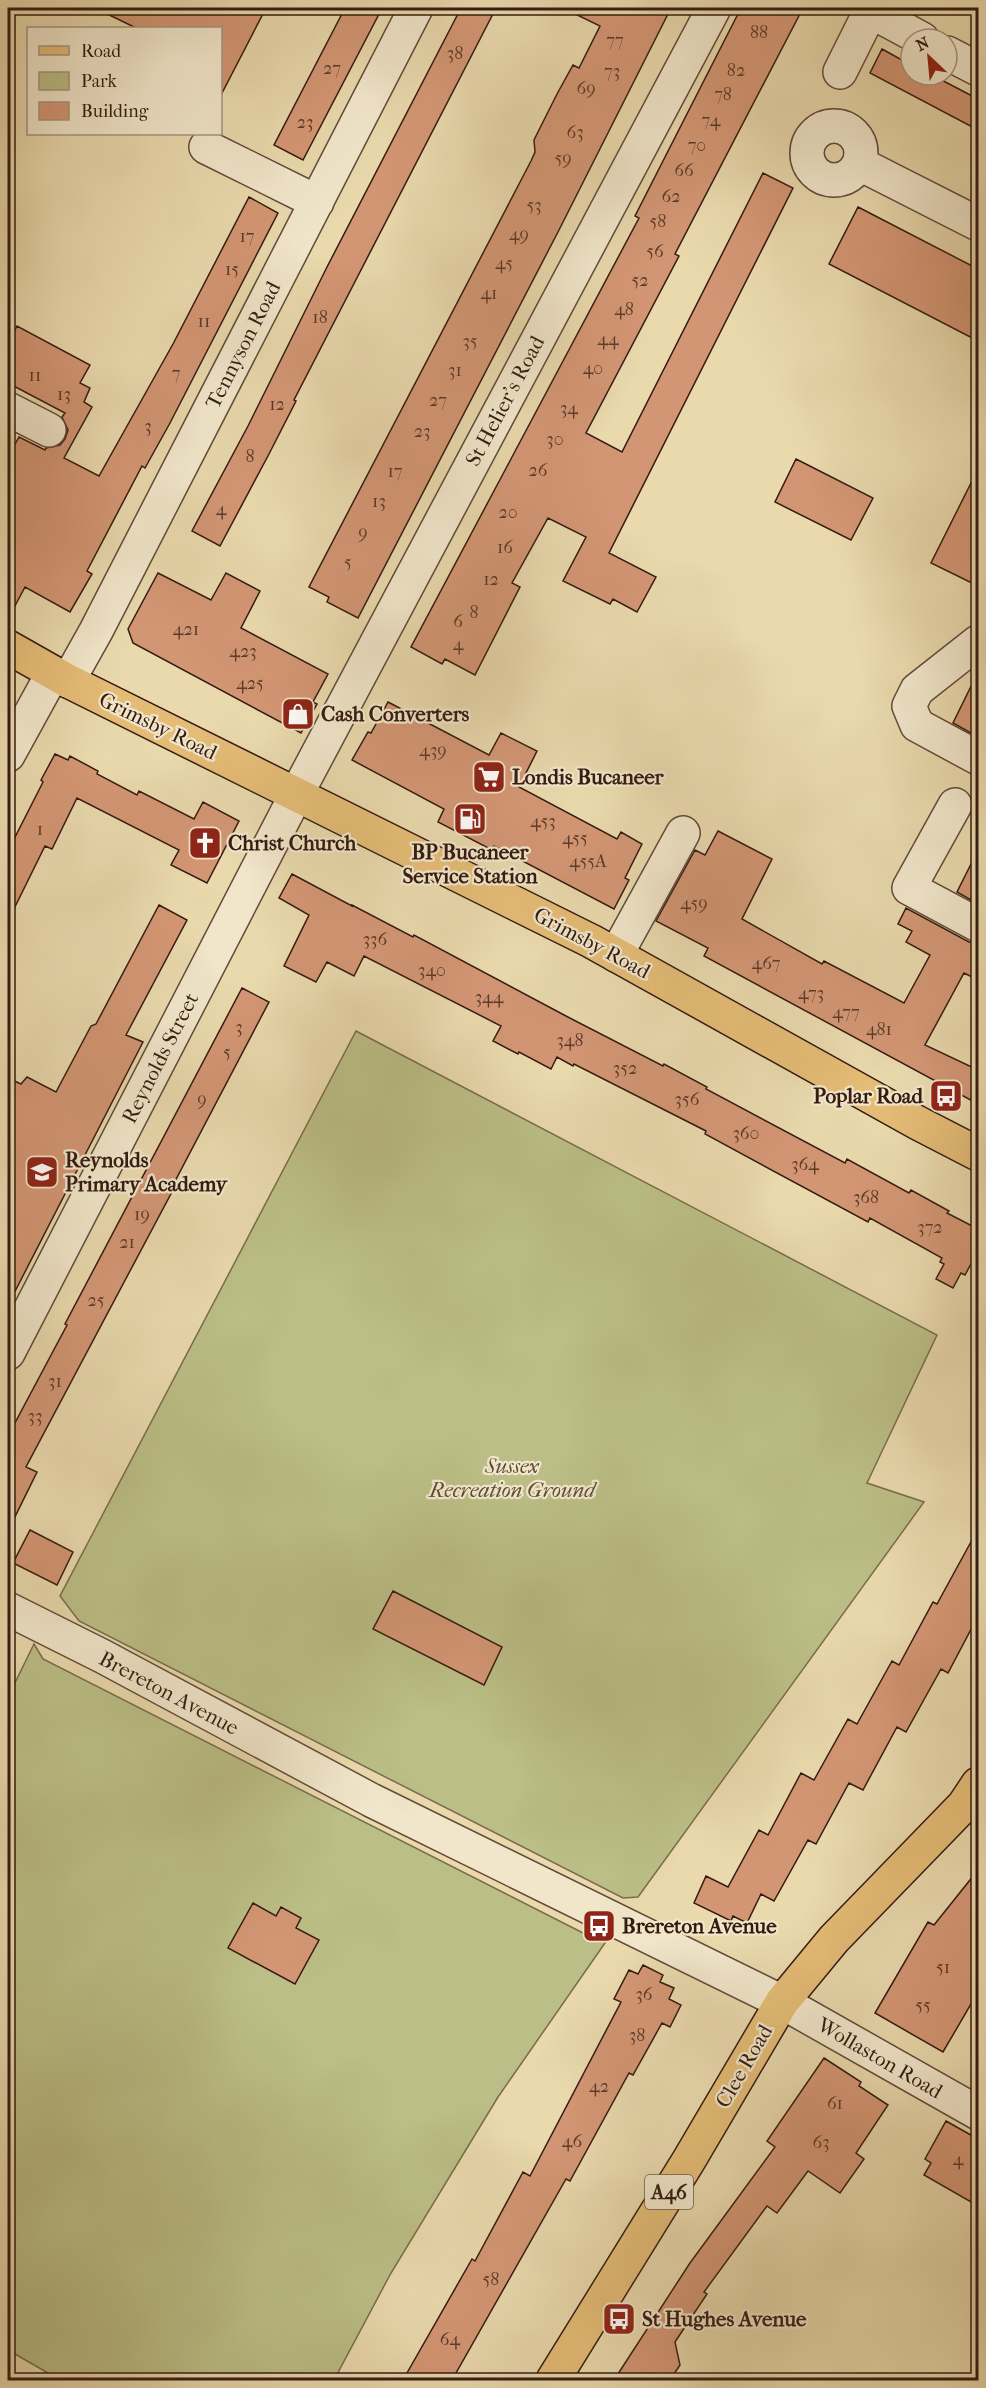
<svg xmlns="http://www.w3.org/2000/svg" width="986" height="2388" font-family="'IM FELL French Canon',serif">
  <rect width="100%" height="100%" fill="#e9d9ad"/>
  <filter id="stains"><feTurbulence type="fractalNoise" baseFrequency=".00333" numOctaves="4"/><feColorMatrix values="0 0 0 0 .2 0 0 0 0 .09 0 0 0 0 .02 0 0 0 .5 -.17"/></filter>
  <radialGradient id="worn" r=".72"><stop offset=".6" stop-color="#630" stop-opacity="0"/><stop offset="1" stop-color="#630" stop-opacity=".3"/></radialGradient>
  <path fill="#bbbe86" stroke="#786c4c" stroke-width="1.5" d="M356,1031l581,304 -70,148 57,19 -286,395 -15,1 -544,-277 -19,-25z
    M34,1644l9,15 548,278 8,4 15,-11 -116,167 -107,176 -57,107h-274l-52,-30v-653z"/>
  <path fill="#d39674" stroke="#341b12" stroke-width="1.5" d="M95,8h171l-46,89v-69h-84z
    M345,8h22l12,6 -76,146 -29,-15z
    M461,8h35l-202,392 2,1 -27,53 -49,92 -28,-15 56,-105 79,-159z
    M563,8h108l-112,222 -201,388 -31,-16 2,-5 -20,-10 222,-426 4,-9 -1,-12 23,-46 16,-29 6,3 21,-42z
    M741,8h62l-128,246 4,2 -93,177 36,19 141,-279 30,15 -184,365 47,24 -19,35 -24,-13 -3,5 -47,-23 23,-44 -38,-19 -36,65 8,4 -45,88 -30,-16 -3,5 -31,-17 228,-429 -4,-2z
    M882,49l29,16v10h21l46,24v31l-108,-57z
    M249,197l29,16 -108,210 -25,45 -3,-2 -55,105 5,3 -22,38 -45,-25 -17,32v-162l11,-20 26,13 1,-2 14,-3 5,-6 3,-9 -6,-13 3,-4 -57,-30v-39l9,-18 73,39 -10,18 10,5 -6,14 8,5 -28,51 35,18 74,-132z
    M858,207l120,62v72l-149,-77z
    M796,459l77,39 -22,42 -76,-38z
    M978,469v117l-47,-23z
    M158,573l53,27 15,-27 34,18 -19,37 87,46 -15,28 4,2 -16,29 -168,-90 -5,-14z
    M978,672v65l-25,-14z
    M388,702l101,53 12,-22 36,18 -18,36 98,52 4,-7 21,12 -17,34 4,2 -15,29 -120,-63 -2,4 -54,-28 6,-13 -92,-49 16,-28 3,1z
    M55,754l13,6 2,-4 28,15 -1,3 40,21 2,-4 55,28 9,-17 36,19 -32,62 -36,-18 8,-15 -102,-52 -25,51 -7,-3 -37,75v-70l35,-69 -2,-2z
    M718,831l54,28 -30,60 80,45 2,-3 80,42 26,-48 -24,-13 6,-11 -14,-7 8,-16 63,34 9,2v36l-14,-7 -39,72 53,25v34l-274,-148 4,-8 -52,-27 39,-71 10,5z
    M978,850v54l-21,-12z
    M292,874l60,32v-1l61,32 1,-2 152,81 97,50 1,-2 43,23 -1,2 139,74 2,-4 62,34 2,-3 38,21 -2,2 31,16v22l-13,24 -4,-2 -8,15 -17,-9 8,-15 -4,-2 2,-4 -72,-40 -2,4 -163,-88 1,-3 -132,-67 -1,2 -16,-9 -6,12 -32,-17 -1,2 -25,-13 8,-15 -137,-70 -10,20 -27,-14 -11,20 -32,-16 25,-51 -30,-17z
    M159,905l28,15 -61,115 17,7 -135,263v-227l13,6 6,-7 29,15 35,-66 5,-2z
    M242,988l27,14 -97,185 2,1 -148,279 11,5 -29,59v-95l59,-111 -2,-1z
    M978,1529v87l-30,57 -7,-4 -35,63 -9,-5 -34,63 -14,-7 -33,61 -8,-4 -34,61 -13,-7 -14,29 -14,-7 -2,5 -37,-18 12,-27 22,11 31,-57 9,5 33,-62 13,7 34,-61 9,5 35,-63 7,4 34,-63 4,2z
    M30,1530l43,22 -16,33 -44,-22z
    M393,1591l109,56 -18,38 -111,-56z
    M978,1870v122l-35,60 -68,-39 53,-91 6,3z
    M253,1903l23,13 5,-9 20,11 -5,10 23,12 -24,44 -67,-36z
    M643,1965l20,10 -3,7 14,6 -5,11 12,6 -11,22 -8,-4 -29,52 -4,-2 -59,108 -4,-2 -114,201h-49l69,-121 3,2 48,-89 7,4 91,-174 -7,-3 15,-29 9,4z
    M824,2058l37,24 -2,4 29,19 -32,48 8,6 -24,34 -32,-22 -31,42 -10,-7 -63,86 3,2 -32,48 5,23 -10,15h-56l76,-117 85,-116 -8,-6z
    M946,2121l32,18v67l-54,-31 7,-12 -6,-4z"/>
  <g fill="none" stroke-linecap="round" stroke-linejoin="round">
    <g stroke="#614a39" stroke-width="36">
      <path id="minor" d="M870,11l52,28
        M947,53l31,16
        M840,72l32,-64
        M807 153a27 27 0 1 1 54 0a27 27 0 1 1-54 0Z
        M206,147l111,55
        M860,164l118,60
        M8,409l41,21
        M978,642l-61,48 -8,16 8,19 61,33
        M68,681l28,-50 320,-623
        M8,755l45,-82
        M955,805l-46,83 69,37
        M616,955l67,-122
        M8,1353l288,-558 418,-787
        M8,1609l94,47 269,144 411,202 196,111"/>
    </g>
    <g stroke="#341b12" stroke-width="36">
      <path id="major" d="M8,647l60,34 523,260 327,182 60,31
        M553,2380l136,-220 93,-158 52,-63 130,-134 14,-21"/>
    </g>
    <use href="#minor" stroke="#f1e6ca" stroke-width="33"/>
    <use href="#major" stroke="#e4bc76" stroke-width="33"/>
  </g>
  <defs>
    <g id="shop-square" transform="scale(1.725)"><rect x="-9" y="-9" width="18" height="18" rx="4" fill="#8f2418" stroke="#f1e6ca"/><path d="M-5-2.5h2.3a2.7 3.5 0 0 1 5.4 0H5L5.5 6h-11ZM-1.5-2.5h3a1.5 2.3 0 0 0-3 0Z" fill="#fff"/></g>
    <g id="supermarket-square" transform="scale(1.725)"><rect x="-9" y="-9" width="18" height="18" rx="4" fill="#8f2418" stroke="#f1e6ca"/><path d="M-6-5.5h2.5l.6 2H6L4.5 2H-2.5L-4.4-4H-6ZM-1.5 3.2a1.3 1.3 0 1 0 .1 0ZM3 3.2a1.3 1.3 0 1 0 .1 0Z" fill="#fff"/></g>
    <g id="fuel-square" transform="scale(1.725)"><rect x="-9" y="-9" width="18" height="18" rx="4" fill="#8f2418" stroke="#f1e6ca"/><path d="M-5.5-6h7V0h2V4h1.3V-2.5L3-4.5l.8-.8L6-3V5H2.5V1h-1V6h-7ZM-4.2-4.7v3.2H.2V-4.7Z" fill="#fff"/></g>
    <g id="church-square" transform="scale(1.725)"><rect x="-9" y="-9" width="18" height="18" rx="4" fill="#8f2418" stroke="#f1e6ca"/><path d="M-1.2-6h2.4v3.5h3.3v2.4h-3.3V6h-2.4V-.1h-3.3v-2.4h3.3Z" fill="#fff"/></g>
    <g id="bus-square" transform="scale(1.725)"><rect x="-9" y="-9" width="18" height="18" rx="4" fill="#8f2418" stroke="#f1e6ca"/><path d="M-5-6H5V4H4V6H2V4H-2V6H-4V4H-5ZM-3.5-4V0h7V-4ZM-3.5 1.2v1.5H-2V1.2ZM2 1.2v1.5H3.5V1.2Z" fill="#fff"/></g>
    <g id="school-square" transform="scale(1.725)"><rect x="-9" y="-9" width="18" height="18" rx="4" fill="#8f2418" stroke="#f1e6ca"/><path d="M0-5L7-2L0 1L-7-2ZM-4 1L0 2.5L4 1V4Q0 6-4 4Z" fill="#fff"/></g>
  </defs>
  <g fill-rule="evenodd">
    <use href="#shop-square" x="298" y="714"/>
    <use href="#supermarket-square" x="489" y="777"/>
    <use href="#fuel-square" x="470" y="819"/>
    <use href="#church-square" x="205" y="843"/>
    <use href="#bus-square" x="946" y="1096"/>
    <use href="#school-square" x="42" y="1172"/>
    <use href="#bus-square" x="599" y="1926"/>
    <use href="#bus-square" x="619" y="2319"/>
  </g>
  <g text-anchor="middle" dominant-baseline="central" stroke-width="4.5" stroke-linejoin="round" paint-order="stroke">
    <g font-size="18" fill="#5c3a2a">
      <text x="759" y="32">88</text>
      <text x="615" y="40">77</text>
      <text x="455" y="53">38</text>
      <text x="332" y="68">27</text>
      <text x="736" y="70">82</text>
      <text x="612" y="71">73</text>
      <text x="586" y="88">69</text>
      <text x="723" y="94">78</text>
      <text x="711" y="120">74</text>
      <text x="305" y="122">23</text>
      <text x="575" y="132">63</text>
      <text x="697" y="145">70</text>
      <text x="563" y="158">59</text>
      <text x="684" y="170">66</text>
      <text x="671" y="196">62</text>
      <text x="534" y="205">53</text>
      <text x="658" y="221">58</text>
      <text x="519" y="234">49</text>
      <text x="247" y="236">17</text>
      <text x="655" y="251">56</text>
      <text x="504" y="263">45</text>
      <text x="232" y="269">15</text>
      <text x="640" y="280">52</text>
      <text x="489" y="293">41</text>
      <text x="624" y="309">48</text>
      <text x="320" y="317">18</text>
      <text x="204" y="321">11</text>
      <text x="608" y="339">44</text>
      <text x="470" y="341">35</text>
      <text x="593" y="368">40</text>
      <text x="455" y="370">31</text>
      <text x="176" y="373">7</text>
      <text x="35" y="375">11</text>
      <text x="64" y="394">13</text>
      <text x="438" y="400">27</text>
      <text x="277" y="404">12</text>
      <text x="569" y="408">34</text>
      <text x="148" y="426">3</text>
      <text x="422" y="431">23</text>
      <text x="555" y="439">30</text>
      <text x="250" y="456">8</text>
      <text x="538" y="470">26</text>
      <text x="395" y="471">17</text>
      <text x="379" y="501">13</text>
      <text x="221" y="509">4</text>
      <text x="508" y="512">20</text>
      <text x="363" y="532">9</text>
      <text x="505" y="547">16</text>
      <text x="348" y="562">5</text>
      <text x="491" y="579">12</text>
      <text x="474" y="612">8</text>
      <text x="458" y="621">6</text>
      <text x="186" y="629">421</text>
      <text x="458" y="644">4</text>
      <text x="243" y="651">423</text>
      <text x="250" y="683">425</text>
      <text x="433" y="750">439</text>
      <text x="543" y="821">453</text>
      <text x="40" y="829">1</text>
      <text x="575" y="838">455</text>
      <text x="588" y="861">455A</text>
      <text x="694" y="903">459</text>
      <text x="375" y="939">336</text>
      <text x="766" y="963">467</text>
      <text x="432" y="970">340</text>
      <text x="811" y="993">473</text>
      <text x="489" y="997">344</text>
      <text x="846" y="1012">477</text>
      <text x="239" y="1027">3</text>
      <text x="879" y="1029">481</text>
      <text x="570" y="1040">348</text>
      <text x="227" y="1052">5</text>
      <text x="625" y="1068">352</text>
      <text x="202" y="1099">9</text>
      <text x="687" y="1099">356</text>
      <text x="746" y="1133">360</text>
      <text x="805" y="1164">364</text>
      <text x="866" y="1197">368</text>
      <text x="142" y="1214">19</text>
      <text x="930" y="1227">372</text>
      <text x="127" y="1242">21</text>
      <text x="96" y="1300">25</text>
      <text x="55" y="1381">31</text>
      <text x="35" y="1416">33</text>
      <text x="943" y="1967">51</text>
      <text x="644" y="1994">36</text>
      <text x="923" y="2005">55</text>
      <text x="637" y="2035">38</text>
      <text x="599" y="2086">42</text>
      <text x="835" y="2103">61</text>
      <text x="572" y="2141">46</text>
      <text x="821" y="2142">63</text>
      <text x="958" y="2159">4</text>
      <text x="491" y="2279">58</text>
      <text x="450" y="2339">64</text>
    </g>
    <rect fill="#f1e6ca" stroke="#6d5849" stroke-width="1.5" x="645" y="2175" width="48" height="34" rx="4.5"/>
    <g font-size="20" font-weight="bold" fill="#341b12">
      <text x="669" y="2192">A46</text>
    </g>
    <g font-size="21" fill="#341b12" stroke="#f1e6ca">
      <text transform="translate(243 345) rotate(-63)">Tennyson Road</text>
      <text transform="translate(505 401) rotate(-62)">St Helier's Road</text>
      <text transform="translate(158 726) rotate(26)">Grimsby Road</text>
      <text transform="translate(592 943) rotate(28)">Grimsby Road</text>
      <text transform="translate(160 1058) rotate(-63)">Reynolds Street</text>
      <text transform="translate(169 1693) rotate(28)">Brereton Avenue</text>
      <text transform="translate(880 2058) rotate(30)">Wollaston Road</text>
      <text transform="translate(744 2066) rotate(-60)">Clee Road</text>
    </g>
    <g font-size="21" font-weight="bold" fill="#341b12" stroke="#f1e6ca" text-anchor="start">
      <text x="321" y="714">Cash Converters</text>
      <text x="512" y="777">Londis Bucaneer</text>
      <text x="228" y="843">Christ Church</text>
      <text x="470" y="852" text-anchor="middle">BP Bucaneer<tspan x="470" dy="24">Service Station</tspan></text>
      <text x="923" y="1096" text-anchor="end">Poplar Road</text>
      <text x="65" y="1160">Reynolds<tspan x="65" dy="24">Primary Academy</tspan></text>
      <text x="622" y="1926">Brereton Avenue</text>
      <text x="642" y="2319">St Hughes Avenue</text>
    </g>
    <g font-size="21" font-style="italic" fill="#5c4c35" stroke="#f1e6ca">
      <text x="512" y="1466">Sussex<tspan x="512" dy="24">Recreation Ground</tspan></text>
    </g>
  </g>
  <rect width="986" height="2388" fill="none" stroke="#e9d9ad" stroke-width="30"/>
  <rect x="9" y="9" width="968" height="2370" fill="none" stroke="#341b12" stroke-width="3"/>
  <rect x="15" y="15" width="956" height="2358" fill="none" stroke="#341b12" stroke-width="1.5"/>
  <rect x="27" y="27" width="195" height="108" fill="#f1e6ca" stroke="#a59580" stroke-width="1.5"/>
  <rect x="39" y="46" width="30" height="9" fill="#e4bc76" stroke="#a59580" stroke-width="1.5"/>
  <text x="81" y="57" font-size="18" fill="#341b12">Road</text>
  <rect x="39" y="72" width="30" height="18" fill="#bbbe86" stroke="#a59580" stroke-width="1.5"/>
  <text x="81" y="87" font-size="18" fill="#341b12">Park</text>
  <rect x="39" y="102" width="30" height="18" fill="#d39674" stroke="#a59580" stroke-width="1.5"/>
  <text x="81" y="117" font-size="18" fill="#341b12">Building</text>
  <g transform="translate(929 57) rotate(334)"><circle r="28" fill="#f1e6ca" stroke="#a59580" stroke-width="1.5"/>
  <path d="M0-4.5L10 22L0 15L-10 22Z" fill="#8f2418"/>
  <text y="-9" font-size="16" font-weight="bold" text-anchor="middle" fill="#341b12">N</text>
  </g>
  <rect width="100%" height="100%" filter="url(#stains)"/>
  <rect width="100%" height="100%" fill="url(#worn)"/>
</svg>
